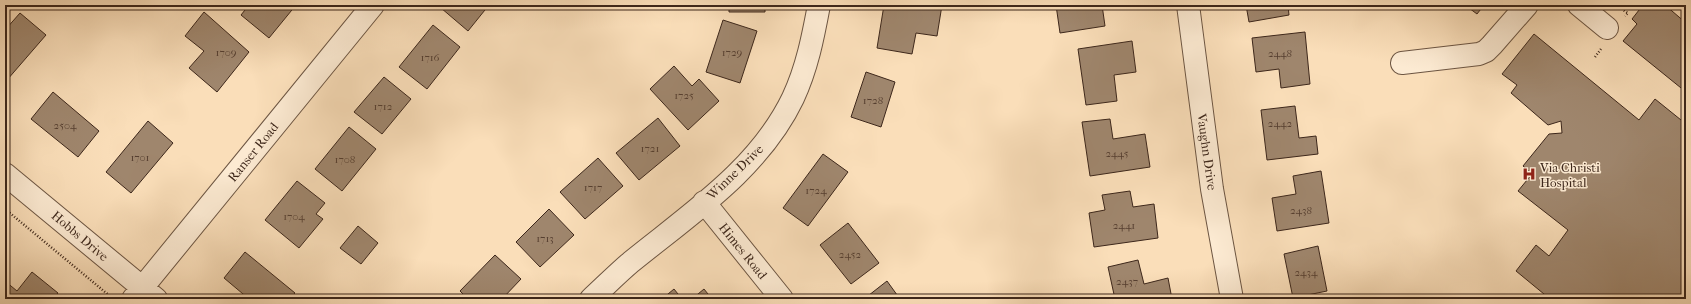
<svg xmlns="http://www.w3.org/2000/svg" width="1691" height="304" font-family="'IM FELL French Canon',serif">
  <rect width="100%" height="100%" fill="#fadeb9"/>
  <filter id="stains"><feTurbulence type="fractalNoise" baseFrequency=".005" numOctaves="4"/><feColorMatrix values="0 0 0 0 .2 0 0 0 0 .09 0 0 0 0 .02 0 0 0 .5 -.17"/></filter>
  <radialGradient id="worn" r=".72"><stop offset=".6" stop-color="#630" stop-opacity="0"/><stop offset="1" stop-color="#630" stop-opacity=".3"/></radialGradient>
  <path fill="#9f866d" stroke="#3d271b" d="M249,5h47l-27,33 -28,-23z
    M443,5h46l-21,26 -27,-23z
    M729,5h36v7h-36z
    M884,5h58l-5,31 -21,-3 -4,21 -35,-6z
    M1056,5h46l3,21 -45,7z
    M1246,5h42l1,10 -40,7z
    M1465,5h19l-7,9z
    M1643,5h22l21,18v69l-63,-51 14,-17 -5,-5z
    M204,12l45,40 -32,40 -28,-24 15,-17 -19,-15z
    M20,13l26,22 -39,45 -2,-2v-48z
    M723,20l34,11 -17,52 -34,-11z
    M433,25l27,22 -33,42 -28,-22z
    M1305,32l5,52 -29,4 -2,-19 -23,3 -4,-34z
    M1534,34l105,86 16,-21 31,25v175h-136l-34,-28 20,-26 13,11 19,-26 -50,-39 14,-17 -9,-8 26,-32 13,-1 -1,-12 -13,4 -37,-32 6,-8 -15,-11z
    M1132,41l4,31 -22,3 3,26 -31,4 -8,-56z
    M674,66l18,20 7,-7 20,22 -31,29 -38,-41z
    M866,72l29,10 -14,45 -30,-10z
    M384,77l27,22 -29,35 -28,-22z
    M53,92l46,39 -21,26 -47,-38z
    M1295,106l4,32 17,-2 2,18 -51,6 -6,-50z
    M658,118l22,28 -41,34 -23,-27z
    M1110,119l3,20 32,-5 5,33 -60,9 -8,-54z
    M148,121l25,22 -42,50 -25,-21z
    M349,127l27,22 -34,42 -27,-22z
    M823,154l25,18 -40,54 -25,-18z
    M598,158l25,28 -38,33 -25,-27z
    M1321,171l8,52 -52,8 -5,-33 24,-4 -3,-18z
    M297,181l28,22 -9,11 7,5 -24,29 -34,-28z
    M1130,191l3,16 21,-3 4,34 -64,9 -5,-34 16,-3 -3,-15z
    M549,209l25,26 -34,32 -24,-25z
    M848,223l31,40 -28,21 -31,-39z
    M358,226l20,17 -17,21 -21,-16z
    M1318,246l9,45 -34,7 -9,-44z
    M245,252l50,41 -6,6h-40l-25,-21z
    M495,255l26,24 -19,20h-34l-8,-8z
    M1138,260l6,24 24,-6 4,21h-57l-7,-32z
    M32,272l26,21 -5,6h-48v-18l12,10z
    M887,281l13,18h-36z
    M674,289l8,10h-20z
    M704,289l8,10h-20z"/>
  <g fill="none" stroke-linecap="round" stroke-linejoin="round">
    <g stroke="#6c5542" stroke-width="24">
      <path id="minor" d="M1188,5l24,184 20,110
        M1579,5l28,23
        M1402,63l77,-9 7,-3 6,-6 35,-40
        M5,174l151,125
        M704,202l78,97
        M133,299l240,-294
        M591,299c13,-12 26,-25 40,-37 59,-48 128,-93 162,-164 14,-30 20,-61 26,-93"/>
    </g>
    <path stroke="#3d271b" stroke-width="2.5" stroke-dasharray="1 2" stroke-linecap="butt" d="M1624,5l-1,5 5,3 -3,3
      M1595,57l6,-8
      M5,209l106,88"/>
    <use href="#minor" stroke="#fcead2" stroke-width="22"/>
  </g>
  <defs>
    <g id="hospital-bare" transform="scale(1.08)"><path d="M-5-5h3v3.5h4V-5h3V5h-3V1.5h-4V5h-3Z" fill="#8f2418" stroke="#fcead2" stroke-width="2.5" paint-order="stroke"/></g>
  </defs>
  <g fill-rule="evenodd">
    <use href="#hospital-bare" x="1529" y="174"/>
  </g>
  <g text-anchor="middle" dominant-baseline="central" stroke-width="3" stroke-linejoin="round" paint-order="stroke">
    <g font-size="11" fill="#563f30">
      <text x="226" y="52">1709</text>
      <text x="732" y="52">1729</text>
      <text x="1280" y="53">2448</text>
      <text x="430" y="57">1716</text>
      <text x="684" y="95">1725</text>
      <text x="873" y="100">1728</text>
      <text x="383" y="106">1712</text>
      <text x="1280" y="123">2442</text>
      <text x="65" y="125">2504</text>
      <text x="650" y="148">1721</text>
      <text x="1117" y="153">2445</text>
      <text x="140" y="157">1701</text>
      <text x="345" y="159">1708</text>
      <text x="593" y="187">1717</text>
      <text x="816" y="190">1724</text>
      <text x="1301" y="210">2438</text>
      <text x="294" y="216">1704</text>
      <text x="1124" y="225">2441</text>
      <text x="545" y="238">1713</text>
      <text x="850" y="254">2452</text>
      <text x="1306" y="272">2434</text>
      <text x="1127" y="281">2437</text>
    </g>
    <g font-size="13" fill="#3d271b" stroke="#fcead2">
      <text transform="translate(253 152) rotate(-51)">Ranser Road</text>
      <text transform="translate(1207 152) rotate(82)">Vaughn Drive</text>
      <text transform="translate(735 172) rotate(-44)">Winne Drive</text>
      <text transform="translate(80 236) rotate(40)">Hobbs Drive</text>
      <text transform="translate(743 251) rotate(51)">Himes Road</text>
    </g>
    <g font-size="13" fill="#3d271b" stroke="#fcead2" text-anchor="start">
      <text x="1540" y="167">Via Christi<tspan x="1540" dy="15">Hospital</tspan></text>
    </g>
  </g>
  <rect width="1691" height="304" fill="none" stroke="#fadeb9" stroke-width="20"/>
  <rect x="6" y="6" width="1679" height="292" fill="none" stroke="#3d271b" stroke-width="2"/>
  <rect x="10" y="10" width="1671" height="284" fill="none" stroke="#3d271b"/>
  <rect width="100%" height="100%" filter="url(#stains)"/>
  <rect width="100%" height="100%" fill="url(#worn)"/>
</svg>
